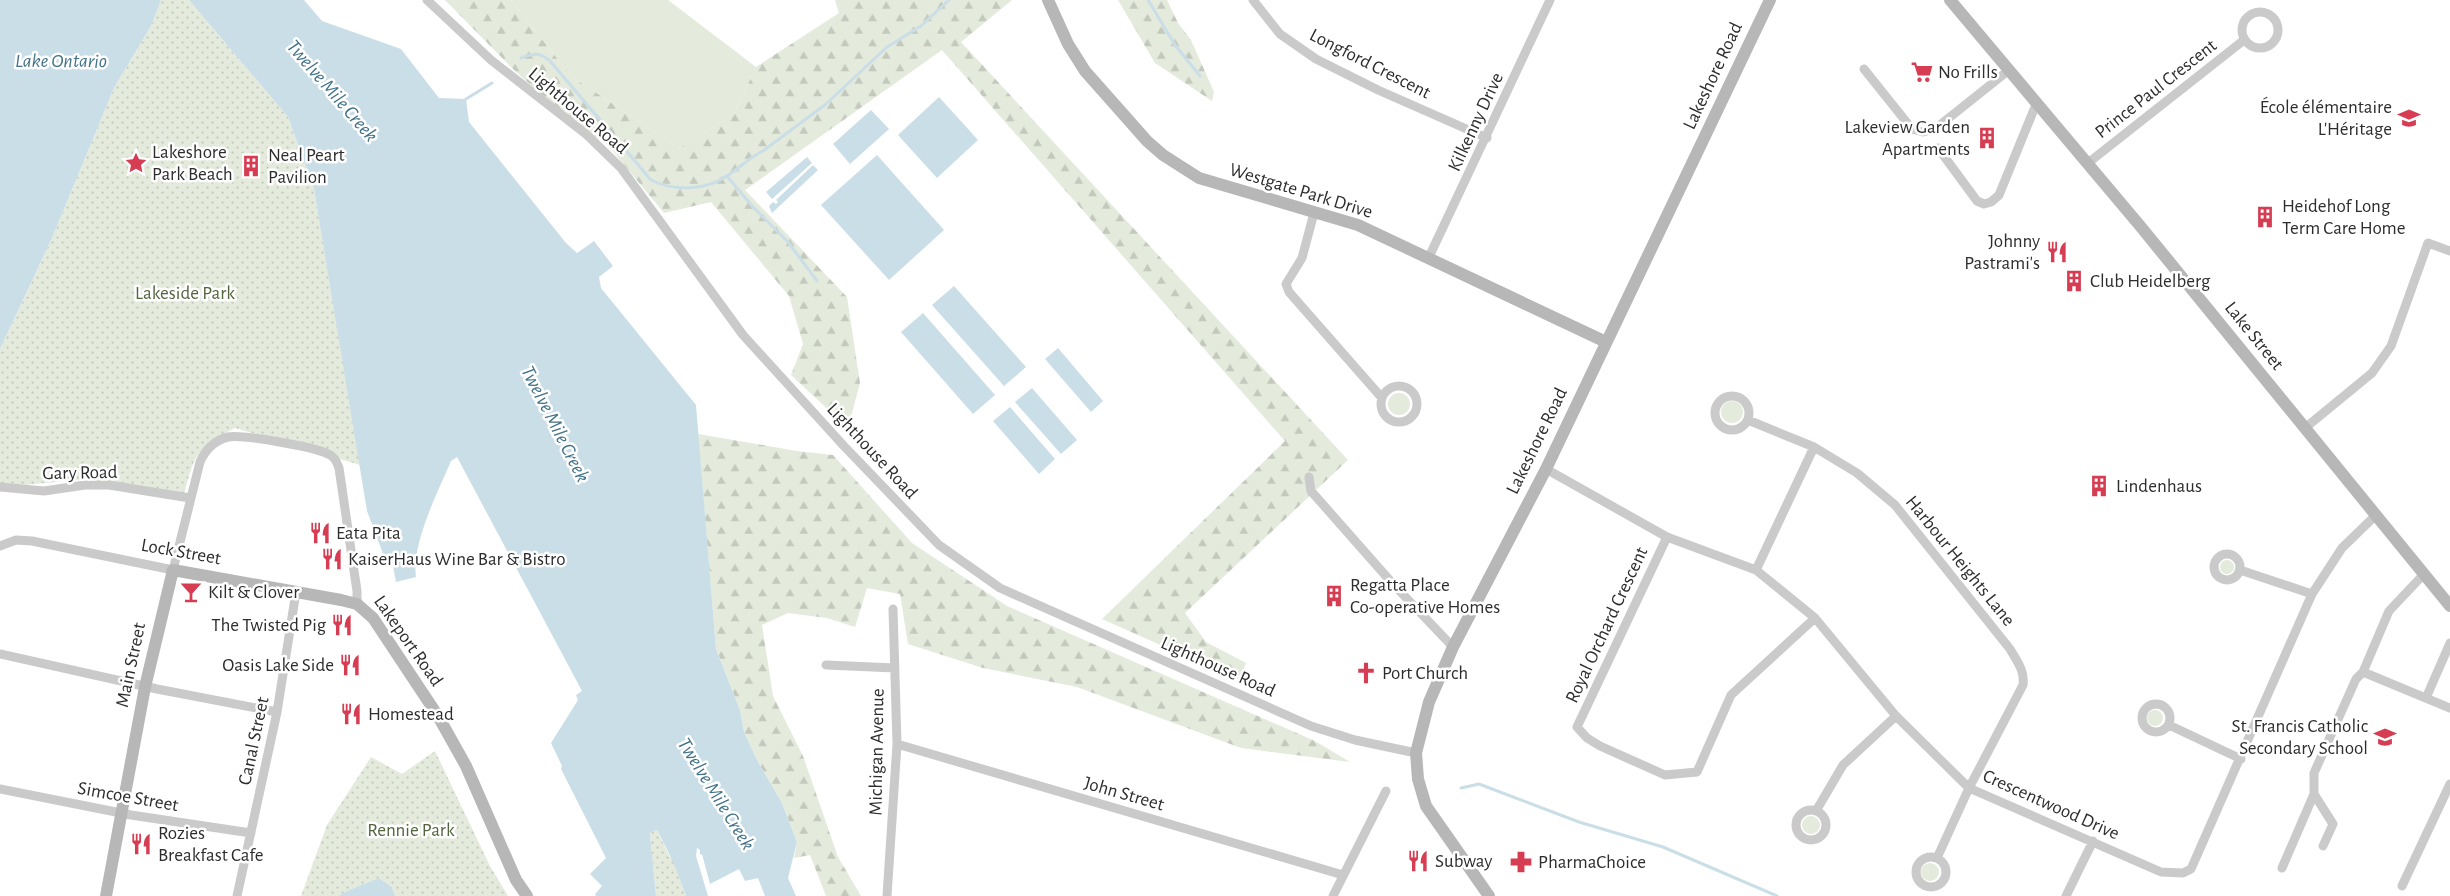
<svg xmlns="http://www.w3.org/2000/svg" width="2450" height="896" font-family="'Alegreya Sans',sans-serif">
  <defs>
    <pattern id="forest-firs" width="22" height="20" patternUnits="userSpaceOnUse" patternTransform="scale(1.25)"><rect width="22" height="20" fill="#e4eadc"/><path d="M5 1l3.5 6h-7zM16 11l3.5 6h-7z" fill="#c4c9bd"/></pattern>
    <pattern id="park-dots" width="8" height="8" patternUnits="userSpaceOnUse" patternTransform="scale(1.25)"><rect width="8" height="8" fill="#e4eadc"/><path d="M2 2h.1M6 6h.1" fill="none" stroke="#c4c9bd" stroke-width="1.8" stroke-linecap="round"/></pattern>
  </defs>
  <rect width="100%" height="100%" fill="#fff"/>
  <path fill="#e4eadc" d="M511,0h157l88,67 -22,47 -55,34 -108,-72z
    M1388 404a11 11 0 1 1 22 0a11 11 0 1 1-22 0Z
    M1721 412a11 11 0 1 1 22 0a11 11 0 1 1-22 0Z
    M2220 567a7 7 0 1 1 14 0a7 7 0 1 1-14 0Z
    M2147 718a8 8 0 1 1 16 0a8 8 0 1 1-16 0Z
    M1802 825a9 9 0 1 1 18 0a9 9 0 1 1-18 0Z
    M1921 872a9 9 0 1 1 18 0a9 9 0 1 1-18 0Z"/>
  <path fill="url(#forest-firs)" d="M445,0h66l60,76 108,72 55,-34 22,-47 83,-54 -4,-13h177l-51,42 387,418 -163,153 21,29 40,21 -7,17 -137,-61 183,-178 -343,-391 -197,140 102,107 13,86 -12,45 -57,-53 12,-31 -14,-48 -78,-94 -47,11 -58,-70 -27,-14 -67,-61z
    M1118,0h49l11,23 13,17 23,52 -2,9 -57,-38z
    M698,434l99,17 36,4 79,88 95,63 308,135 35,21 -109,-14 -164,-61 -94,-19 -75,-24 -8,-50 -33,-6 -12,39 -28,-9 -39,-5 -26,12 11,71 30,60 35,101 23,39h-35l-16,-41 -16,3 3,-16 -15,-39 -24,-41 -14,-30 -4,-22 -24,-61z"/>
  <path fill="url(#park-dots)" d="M161,0h28l99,117 26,72 46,276 -125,-37c-38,19 -40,25 -51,66l-99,-15 -71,7 -14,-1v-136l52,-111 62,-150 37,-62z
    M435,751l55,115 18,30h-113l-3,-9 -13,-9 -30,12 -11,6h-37l26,-71 44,-68 31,17z
    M657,830l13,27 5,5 11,34h-30l-6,-63z"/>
  <path fill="#cadee8" d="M0,0h161l-10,26 -37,62 -62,150 -52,111z
    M189,0h115l18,21 79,28 38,49 27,1 3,23 97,121 11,10 17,-12 19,25 -14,11 2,11 95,117 20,244 24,61 4,22 14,30 24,41 15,39 -9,36 8,18h-31l-7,-18 -13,3 -6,-12 -29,15 -8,-30 -2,1v-5l-3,-2 -1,8 12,40h-22c-8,-24 -17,-44 -29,-66l-7,3 6,63h-60l-1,-2 7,-8 -12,-12 16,-16 -45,-89 1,-3 -11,-23 27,-43 -2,-5 6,-4 -125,-234 -6,4c-13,31 -40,83 -35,116l-20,5 -3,-16 -8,-7 -18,-48 -53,-322 -26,-72z
    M939,97l39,43 -41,38 -39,-43z
    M871,110l18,19 -39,35 -17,-20z
    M877,155l67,75 -55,50 -68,-75z
    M807,157l5,6 -40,36 -6,-7z
    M813,165l5,5 -46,43 -3,-7 4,-4 3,2 2,-2 -2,-2z
    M954,286l72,81 -22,19 -72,-81z
    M923,313l72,82 -22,19 -72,-82z
    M1058,348l45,53 -12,11 -46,-53z
    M1032,388l45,52 -16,14 -46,-52z
    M1010,407l45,52 -16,15 -46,-53z
    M379,878l13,9 3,9h-57l11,-6z"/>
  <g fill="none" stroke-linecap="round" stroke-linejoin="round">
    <path stroke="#cadee8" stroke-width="3" d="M1148,0l27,45 25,31
      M521,58c12,-5 19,-6 29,3l101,119c22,11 53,11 74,-3 14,-8 23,-19 38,-26l63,-47 61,-57 34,-21 28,-26
      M466,99l26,-16
      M727,176l25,30 36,36 29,39
      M1461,788l18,-4 100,38 84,25 114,49"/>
    <path stroke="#cacaca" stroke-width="9" d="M427,0l64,60 96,75 34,33 122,167 100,110 96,100 61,43 311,138 44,14 61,13
      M1253,0l27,34 36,25 62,31 109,48
      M2242 30a18 18 0 1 1 36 0a18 18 0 1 1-36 0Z
      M1864,69l48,60 11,3 12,-3 74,-59
      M1938,148l39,53 7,3 7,-2 8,-7 38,-93
      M2088,163l156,-123
      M1314,213l-12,45 -16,26 3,8 93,106
      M1429,257l121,-257
      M1381 404a18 18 0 1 1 36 0a18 18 0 1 1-36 0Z
      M1715 413a17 17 0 1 1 34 0a17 17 0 1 1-34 0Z
      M1748,420l66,27 43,26 38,32 115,144c7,12 15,22 13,36l-54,103 -32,70
      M2305,428l67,-55 19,-27 37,-103 22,8
      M1546,469l121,68 89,33 59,48 81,98 73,72 192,84 22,1 8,-4 121,-275 30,-46 34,-33
      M1309,477l2,14 82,93 60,63
      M0,487l44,4 41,-6h24l81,13
      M1667,537l-90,190 10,11 13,8 65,29 32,-3 34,-77 84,-77
      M0,546l16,-6 16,1 141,29 27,-108c5,-12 15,-22 28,-25 13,-3 87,10 100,17 6,2 9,8 11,14l18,123v13
      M2214 567a13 13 0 1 1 26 0a13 13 0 1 1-26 0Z
      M1756,570l58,-123
      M2240,570l72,24
      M2424,574l-35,37 -26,61 87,36
      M0,654l157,35 120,23
      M826,665l69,3
      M2426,698l24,-55
      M2142 718a14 14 0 1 1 28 0a14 14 0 1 1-28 0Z
      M2169,725l72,34
      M897,744l446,131
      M0,789l131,26 120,18
      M2314,794l19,30 -10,22
      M1796 825a15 15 0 1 1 30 0a15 15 0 1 1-30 0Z
      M1816,811l27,-46 53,-49
      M1916 872a15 15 0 1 1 30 0a15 15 0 1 1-30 0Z
      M2282,868l32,-74v-21l42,-94 7,-7
      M2402,886l48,-102
      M237,896l40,-184 19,-120
      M887,896l10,-152 -4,-135
      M1333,896l53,-105
      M2066,896l27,-55"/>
    <path stroke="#b7b7b7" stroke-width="12" d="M1048,0l20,44 17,27 62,70 16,14 36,23 159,47 248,117
      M1950,0l191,227 309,379
      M106,896l39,-209 28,-117 168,30 16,4 16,14 65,98 28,50 50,114 11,16
      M1489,896l-63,-90 -8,-27 -2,-26 13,-51 24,-55 93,-178 224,-469"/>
  </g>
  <defs>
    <g id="supermarket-bare" transform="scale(1.725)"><path d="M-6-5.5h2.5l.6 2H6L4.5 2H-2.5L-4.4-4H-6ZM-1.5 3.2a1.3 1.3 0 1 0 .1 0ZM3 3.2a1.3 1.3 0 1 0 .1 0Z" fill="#d63d53" stroke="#fff" stroke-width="2.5" paint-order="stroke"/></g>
    <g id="school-bare" transform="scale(1.725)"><path d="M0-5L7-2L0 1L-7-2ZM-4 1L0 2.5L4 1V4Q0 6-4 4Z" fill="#d63d53" stroke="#fff" stroke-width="2.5" paint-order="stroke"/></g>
    <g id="building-bare" transform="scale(1.725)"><path d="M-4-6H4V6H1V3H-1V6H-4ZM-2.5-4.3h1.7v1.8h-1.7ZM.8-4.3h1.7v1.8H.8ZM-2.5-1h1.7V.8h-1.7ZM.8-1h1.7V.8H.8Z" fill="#d63d53" stroke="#fff" stroke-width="2.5" paint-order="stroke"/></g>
    <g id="sight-bare" transform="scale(1.725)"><path d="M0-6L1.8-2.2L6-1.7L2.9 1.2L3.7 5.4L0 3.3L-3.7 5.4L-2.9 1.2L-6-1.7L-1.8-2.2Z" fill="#d63d53" stroke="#fff" stroke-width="2.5" paint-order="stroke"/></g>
    <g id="restaurant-bare" transform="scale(1.725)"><path d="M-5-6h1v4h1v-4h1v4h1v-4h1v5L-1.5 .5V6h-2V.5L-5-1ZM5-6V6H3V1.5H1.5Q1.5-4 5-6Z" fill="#d63d53" stroke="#fff" stroke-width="2.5" paint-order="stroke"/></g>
    <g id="bar-bare" transform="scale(1.725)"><path d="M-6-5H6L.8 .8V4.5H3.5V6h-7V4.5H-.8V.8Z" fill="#d63d53" stroke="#fff" stroke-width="2.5" paint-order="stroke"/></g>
    <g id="church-bare" transform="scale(1.725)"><path d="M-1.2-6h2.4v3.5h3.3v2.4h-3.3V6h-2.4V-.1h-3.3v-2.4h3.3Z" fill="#d63d53" stroke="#fff" stroke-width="2.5" paint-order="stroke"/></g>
    <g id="pharmacy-bare" transform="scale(1.725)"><path d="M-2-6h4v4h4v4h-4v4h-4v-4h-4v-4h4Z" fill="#d63d53" stroke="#fff" stroke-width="2.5" paint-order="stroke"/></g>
  </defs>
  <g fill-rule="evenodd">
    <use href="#supermarket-bare" x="1922" y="72"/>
    <use href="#school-bare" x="2409" y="118"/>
    <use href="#building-bare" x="1987" y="138"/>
    <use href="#sight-bare" x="136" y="163"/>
    <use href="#building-bare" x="251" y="166"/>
    <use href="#building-bare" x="2265" y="217"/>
    <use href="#restaurant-bare" x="2057" y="252"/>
    <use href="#building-bare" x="2074" y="281"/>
    <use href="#building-bare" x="2099" y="486"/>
    <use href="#restaurant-bare" x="320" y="533"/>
    <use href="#restaurant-bare" x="332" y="559"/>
    <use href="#bar-bare" x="191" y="592"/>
    <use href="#building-bare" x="1334" y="596"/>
    <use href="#restaurant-bare" x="342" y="625"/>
    <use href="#restaurant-bare" x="350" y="665"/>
    <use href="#church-bare" x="1366" y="673"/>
    <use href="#restaurant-bare" x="351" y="714"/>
    <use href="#school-bare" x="2385" y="737"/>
    <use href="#restaurant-bare" x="141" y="844"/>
    <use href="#restaurant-bare" x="1418" y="861"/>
    <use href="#pharmacy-bare" x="1521" y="862"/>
  </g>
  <g text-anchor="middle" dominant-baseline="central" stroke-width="5" stroke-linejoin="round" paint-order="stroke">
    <g font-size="19" fill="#2d2d2d" stroke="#fff">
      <text transform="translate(1370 64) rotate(27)">Longford Crescent</text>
      <text transform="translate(1713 76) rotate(-65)">Lakeshore Road</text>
      <text transform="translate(2156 89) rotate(-38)">Prince Paul Crescent</text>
      <text transform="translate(578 111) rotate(40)">Lighthouse Road</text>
      <text transform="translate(1476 122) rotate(-65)">Kilkenny Drive</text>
      <text transform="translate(1301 191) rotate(17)">Westgate Park Drive</text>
      <text transform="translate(2254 336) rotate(51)">Lake Street</text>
      <text transform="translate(1537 441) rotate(-64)">Lakeshore Road</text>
      <text transform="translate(872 451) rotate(47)">Lighthouse Road</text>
      <text transform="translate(80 473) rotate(-1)">Gary Road</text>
      <text transform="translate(181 552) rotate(10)">Lock Street</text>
      <text transform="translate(1960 561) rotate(51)">Harbour Heights Lane</text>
      <text transform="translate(1607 625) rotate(-65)">Royal Orchard Crescent</text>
      <text transform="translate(408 641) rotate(55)">Lakeport Road</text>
      <text transform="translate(131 665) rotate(-78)">Main Street</text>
      <text transform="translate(1218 667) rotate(24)">Lighthouse Road</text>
      <text transform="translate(254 741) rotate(-78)">Canal Street</text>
      <text transform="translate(877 752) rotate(-89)">Michigan Avenue</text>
      <text transform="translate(1124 794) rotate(16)">John Street</text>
      <text transform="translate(128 797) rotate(10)">Simcoe Street</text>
      <text transform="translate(2051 805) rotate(24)">Crescentwood Drive</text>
    </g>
    <g font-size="19" fill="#2d2d2d" stroke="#fff" text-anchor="start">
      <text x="1938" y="72">No Frills</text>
      <text x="2392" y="107" text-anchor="end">École élémentaire<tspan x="2392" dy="22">L'Héritage</tspan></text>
      <text x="1970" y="127" text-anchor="end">Lakeview Garden<tspan x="1970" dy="22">Apartments</tspan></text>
      <text x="152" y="152">Lakeshore<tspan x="152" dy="22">Park Beach</tspan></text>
      <text x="268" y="155">Neal Peart<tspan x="268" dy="22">Pavilion</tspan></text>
      <text x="2282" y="206">Heidehof Long<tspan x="2282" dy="22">Term Care Home</tspan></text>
      <text x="2040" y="241" text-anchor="end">Johnny<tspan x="2040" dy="22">Pastrami's</tspan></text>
      <text x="2090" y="281">Club Heidelberg</text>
      <text x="2116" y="486">Lindenhaus</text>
      <text x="336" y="533">Eata Pita</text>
      <text x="348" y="559">KaiserHaus Wine Bar &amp; Bistro</text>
      <text x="1350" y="585">Regatta Place<tspan x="1350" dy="22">Co-operative Homes</tspan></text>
      <text x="208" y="592">Kilt &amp; Clover</text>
      <text x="326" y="625" text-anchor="end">The Twisted Pig</text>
      <text x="334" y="665" text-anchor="end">Oasis Lake Side</text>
      <text x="1382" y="673">Port Church</text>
      <text x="368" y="714">Homestead</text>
      <text x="2368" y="726" text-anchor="end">St. Francis Catholic<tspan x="2368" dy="22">Secondary School</tspan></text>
      <text x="158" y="833">Rozies<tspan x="158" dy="22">Breakfast Cafe</tspan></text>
      <text x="1435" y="861">Subway</text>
      <text x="1538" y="862">PharmaChoice</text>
    </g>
    <g font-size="19" fill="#53653f" stroke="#fff">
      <text x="185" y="293">Lakeside Park</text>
      <text x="411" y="830">Rennie Park</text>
    </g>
    <g font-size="20" font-style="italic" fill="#427288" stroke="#fff">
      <text x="61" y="61">Lake Ontario</text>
      <text transform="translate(332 91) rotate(49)">Twelve Mile Creek</text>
      <text transform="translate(555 424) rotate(63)">Twelve Mile Creek</text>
      <text transform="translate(716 794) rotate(58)">Twelve Mile Creek</text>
    </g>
  </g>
</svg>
